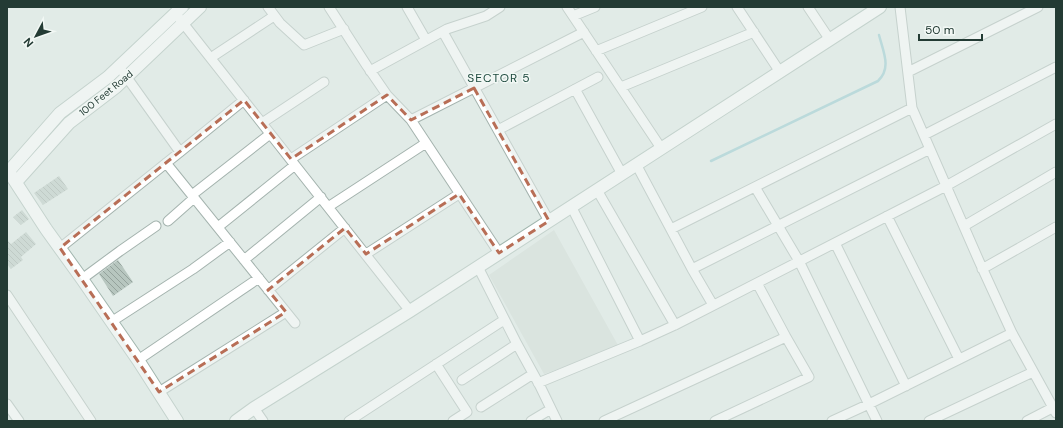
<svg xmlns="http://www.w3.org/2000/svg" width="1063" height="428" font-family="'DM Sans',sans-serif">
  <defs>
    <pattern id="building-back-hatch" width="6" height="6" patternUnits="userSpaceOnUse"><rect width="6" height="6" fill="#b7c6bf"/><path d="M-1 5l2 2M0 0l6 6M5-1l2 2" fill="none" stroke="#94a29c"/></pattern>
  </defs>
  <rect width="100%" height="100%" fill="#e1ebe7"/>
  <path fill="#d0dbd5" d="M554,230l65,117 -75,27 -55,-99z"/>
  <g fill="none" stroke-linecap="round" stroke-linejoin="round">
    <path stroke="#8cc5cd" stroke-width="2.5" d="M711,161l167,-80c14,-13 5,-30 1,-46"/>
  </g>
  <path fill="url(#building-back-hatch)" d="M59,176l9,13 -25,16 -9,-12z
    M22,210l7,9 -8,6 -8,-8z
    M26,232l10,12 -15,13 2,3 -12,9 -4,-5v-24l4,4z
    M118,260l15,22 -20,14 -14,-22z"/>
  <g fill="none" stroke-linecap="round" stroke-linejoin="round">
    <g stroke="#a4b3ae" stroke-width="11">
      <path id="street" d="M268,7l12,16 24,22 40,-16
        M329,7l38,59 20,29 24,25 88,133
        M407,7l19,33
        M567,7l94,141
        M737,7l43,65
        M808,7l22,33
        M900,7l12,101 67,153 33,72 44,80
        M573,16l22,-9
        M179,18l231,293
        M443,32l106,189
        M596,51l106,-44
        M215,55l59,-39
        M370,71l77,-42 39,-13 14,-9
        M123,72l57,80
        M908,72l130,-65
        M621,87l133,-55
        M575,89l47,85
        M411,120l173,-88
        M262,123l62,-41
        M498,130l100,-53
        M924,135l132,-68
        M291,159l96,-64
        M166,163l129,160
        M636,164l56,105 21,36
        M755,187l44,74 78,160
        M597,190l78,135
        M192,195l78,-61
        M571,206l69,135
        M328,207l98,-64
        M887,216l72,143
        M168,221l26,-23
        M964,226l92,-54
        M218,227l77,-62
        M671,229l241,-121
        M835,243l71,143
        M60,248l120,-96 64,-52
        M366,254l93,-60
        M244,260l77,-63
        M478,267l39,77 23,42 17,35
        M692,269l238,-120
        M982,269l74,-42
        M82,279l38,-28 36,-25
        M268,290l77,-62
        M7,295l84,126
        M111,322l82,-53 37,-27
        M138,360l121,-82
        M436,364l31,48 -14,9
        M462,380l55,-36
        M538,383l102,-42 35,-16 271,-139 110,-62
        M159,392l127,-80
        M7,404l12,17
        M481,407l52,-33
        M254,408l9,13
        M349,421l155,-101
        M531,421l20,-12
        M604,421l182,-84
        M715,421l94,-44 -23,-40 -29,-54
        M832,421l37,-17 143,-71
        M929,421l104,-49
        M1027,421l29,-15"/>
    </g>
    <g stroke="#a1b6ae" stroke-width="14">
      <path id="secondary" d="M7,169l39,60 36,50 56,81 39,61
        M9,171l51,-58 48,-36 74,-70
        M16,182l53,-59 47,-36 84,-80
        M236,421l18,-13 156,-97 470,-304"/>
    </g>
    <use href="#street" stroke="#fff" stroke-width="9"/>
    <use href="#secondary" stroke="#fff" stroke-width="12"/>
  </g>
  <path d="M0 0H1063V428H0ZM474,88l75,133 -50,32 -40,-59 -93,60 -21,-26 -77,62 18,22 -127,80 -99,-144 184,-148 47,59 96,-64 24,25z" fill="#e1ebe7" fill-opacity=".55" fill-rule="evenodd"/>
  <path fill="none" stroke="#b86e56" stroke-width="3" stroke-dasharray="8 5" stroke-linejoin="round" d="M474,88l75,133 -50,32 -40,-59 -93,60 -21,-26 -77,62 18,22 -127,80 -99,-144 184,-148 47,59 96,-64 24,25z"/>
  <g text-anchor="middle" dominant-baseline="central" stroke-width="3" stroke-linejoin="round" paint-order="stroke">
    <g font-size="10" fill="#233b34" stroke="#f2f8f5">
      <text transform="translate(106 93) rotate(-39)">100 Feet Road</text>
    </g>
    <g font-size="12" letter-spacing="1" fill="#204c40" stroke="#f2f8f5">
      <text x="499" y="78">SECTOR 5</text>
    </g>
  </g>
  <rect width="1063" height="428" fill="none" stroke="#233b34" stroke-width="16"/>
  <g transform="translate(36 36) rotate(229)" stroke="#f2f8f5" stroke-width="3" paint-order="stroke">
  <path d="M0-3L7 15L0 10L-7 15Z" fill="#233b34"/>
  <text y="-6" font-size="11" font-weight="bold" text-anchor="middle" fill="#233b34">N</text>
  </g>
  <path d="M919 34v6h63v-6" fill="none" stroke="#233b34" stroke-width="2"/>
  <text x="925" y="34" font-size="12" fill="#233b34" stroke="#f2f8f5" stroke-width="3" paint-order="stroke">50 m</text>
</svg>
